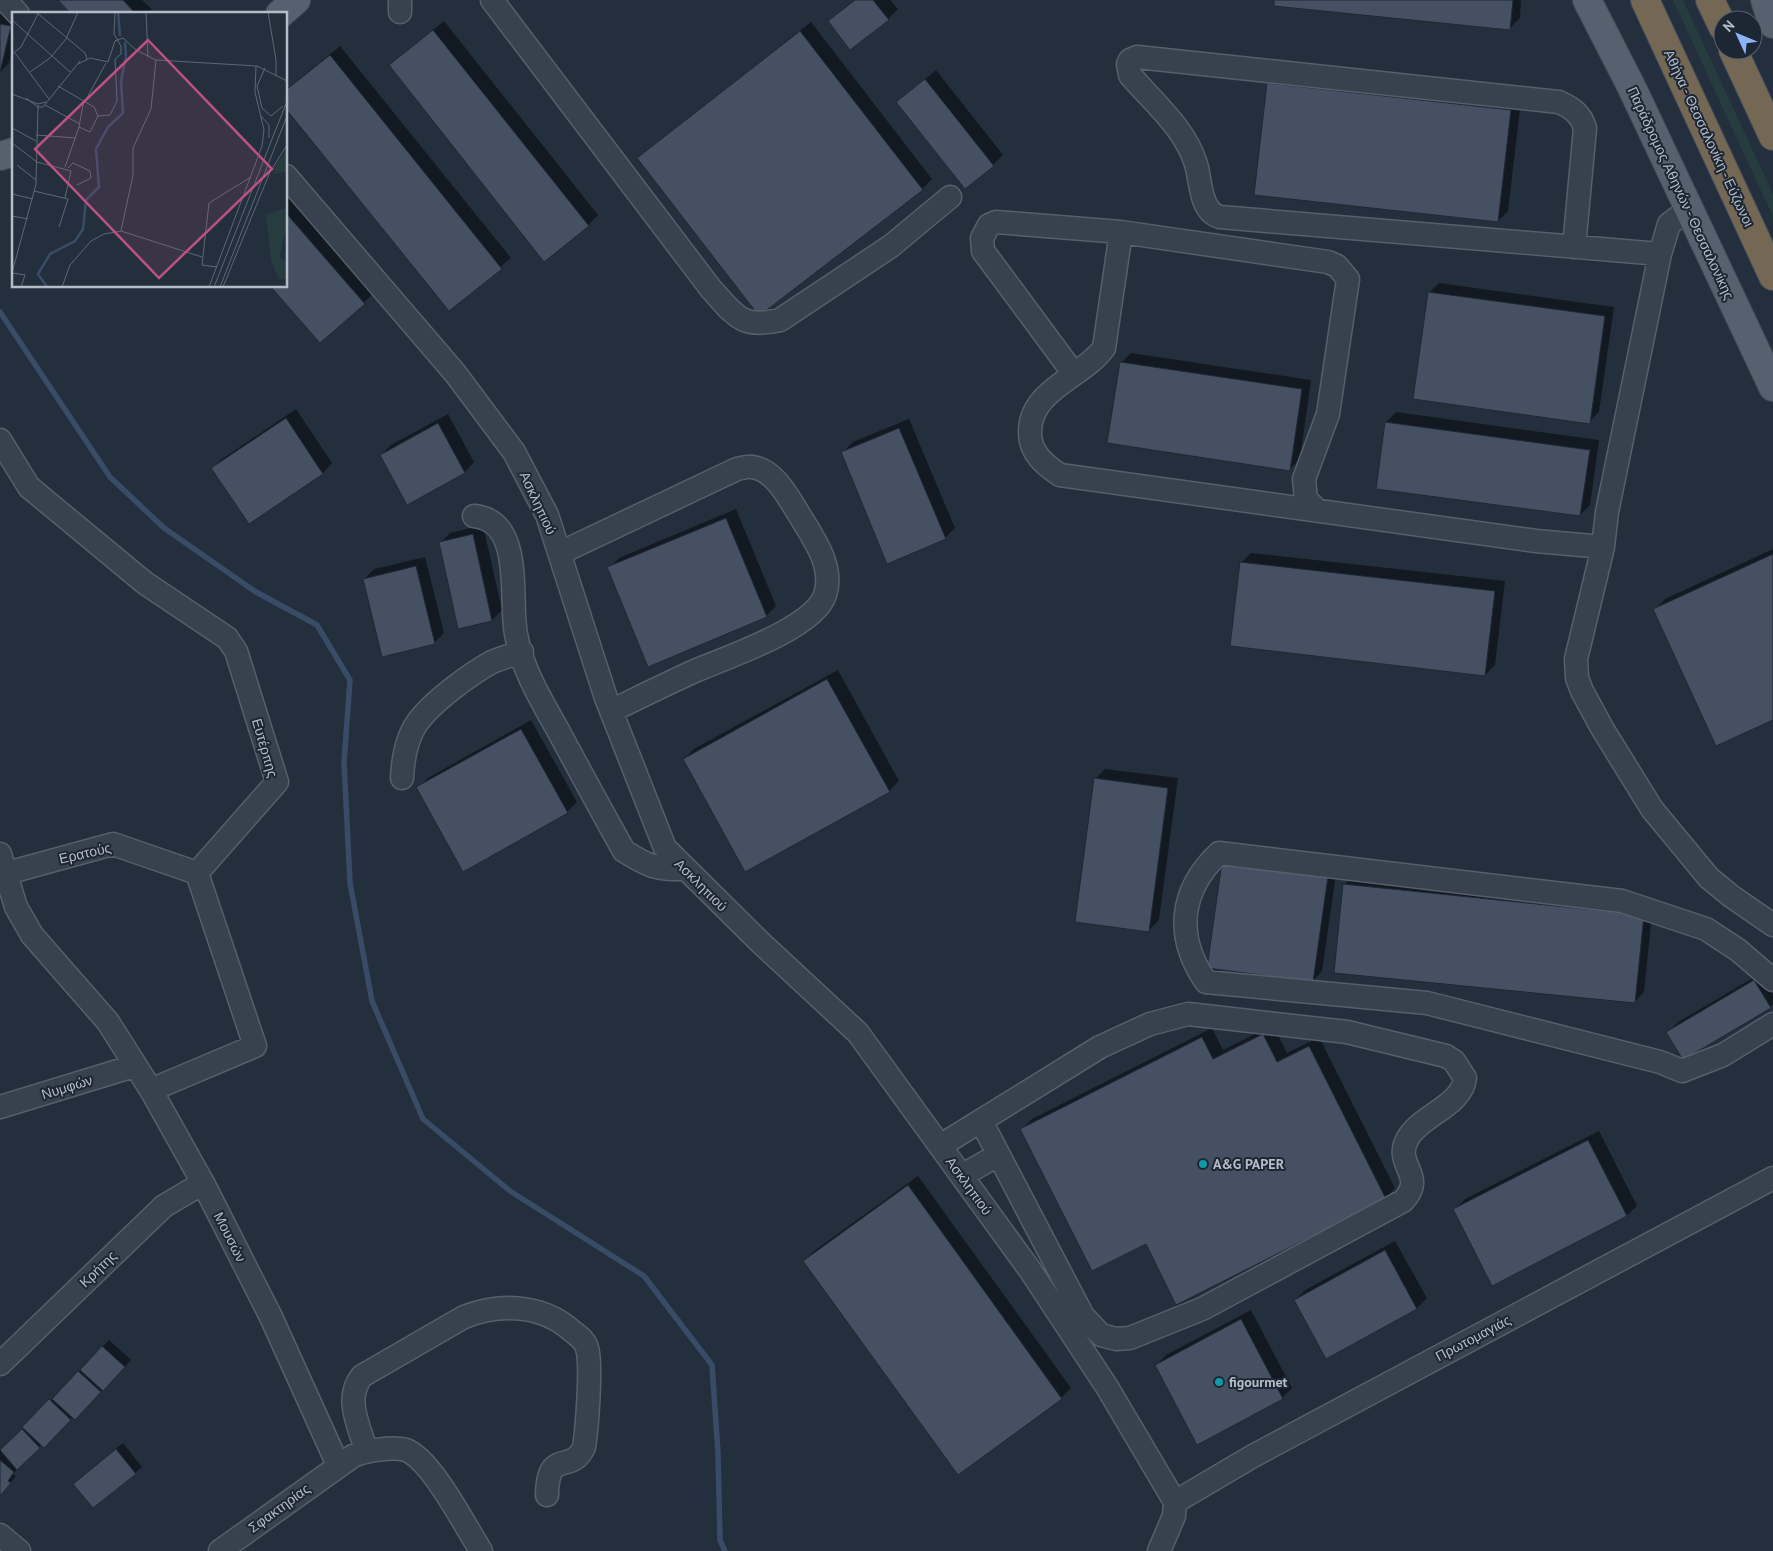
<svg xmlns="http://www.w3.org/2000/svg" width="1773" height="1551" font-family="'PT Sans',sans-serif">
  <rect width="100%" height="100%" fill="#242f3e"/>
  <path fill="#263c3f" d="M1673,0h10l90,194v23z"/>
  <path fill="#0007" d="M59,0h83l10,9 -5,5h-74z
    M854,0h36l8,9 -10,10 -59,2z
    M1276,0h245l-1,18 -10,10z
    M0,12l14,3v28l-5,20 -9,9z
    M444,21l154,194 -10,10 -198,-160z
    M811,22l121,157 -10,10 -284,-31z
    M340,46l171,212 -62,52 -163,-203v-17z
    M936,70l67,85 -10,10 -95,-63z
    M1279,74l242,27 -13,110 -10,10 -229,-137z
    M286,192l88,101 -54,49 -34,-56z
    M1439,283l175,24 -15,105 -10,10 -160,-129z
    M1131,353l180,27 -11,79 -10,10 -169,-106z
    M296,409l36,54 -9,10 -74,50 -37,-55 10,-9z
    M1396,412l203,28 -9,65 -10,10 -194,-93z
    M448,414l26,48 -9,10 -84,-17 10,-10z
    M909,419l46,109 -10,10 -102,-86 10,-10z
    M736,509l40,97 -10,10 -157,-48 10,-10z
    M483,525l19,85 -10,10 -52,-77 10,-10z
    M1773,549v170l-118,-110 10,-10z
    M1251,553l254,28 -10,84 -10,10 -244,-112z
    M425,557l19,76 -10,10 -70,-64 10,-10z
    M838,670l61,111 -10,10 -205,-32 10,-10z
    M531,720l46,82 -10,10 -149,-24 10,-10z
    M1105,769l73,9 -19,142 -10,10 -54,-151z
    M1337,867l-15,104 -9,10 -104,-14z
    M1354,875l299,30 -9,87 -10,10 -290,-117z
    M1765,971l8,14v19l-3,3 -102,25 10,-10z
    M1273,1025l14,28 32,-16 76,151 -9,10 -209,106 -31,-62 -124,-113 10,-10 180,-91 11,22z
    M1599,1131l38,75 -10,9 -172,-6 10,-10z
    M918,1176l153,212 -10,10 -103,75 -153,-212 9,-10z
    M1395,1241l32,57 -10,10 -91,49 -31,-57 10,-10z
    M1251,1310l41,78 -10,10 -126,-33 10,-10z
    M109,1340l22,20 -50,52 -8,4 -29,30 -2,-2 -23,23 -6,7 3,2 -16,19v-46l2,1 23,-22z
    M123,1443l19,24 -49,40 -12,-30z"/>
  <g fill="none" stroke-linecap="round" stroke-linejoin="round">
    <path stroke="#394c67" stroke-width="5.5" d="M0,312l110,165 54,51 92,64 61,33 33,55 -6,82 6,121 22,118 51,118 87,72 134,85 68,89 6,88 2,87 5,11"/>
  </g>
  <path fill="#455162" stroke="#1f2835" d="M58,0h65l13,14h-65z
    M855,0h18l16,20 -39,30 -22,-29z
    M1274,0h239l-3,30 -236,-24z
    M0,24l11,2 -11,46z
    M433,30l156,196 -45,36 -155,-197z
    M800,31l123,159 -164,126 -122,-158z
    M330,55l172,214 -53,42 -163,-202v-19z
    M925,79l69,87 -29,23 -69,-87z
    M1267,83l244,27 -13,112 -244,-27z
    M286,213l79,91 -45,39 -50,-57h16z
    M1428,292l177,24 -15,108 -177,-25z
    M1120,362l182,27 -12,82 -183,-28z
    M286,418l37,56 -74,50 -38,-56z
    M1385,422l205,28 -10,66 -204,-27z
    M438,423l27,50 -58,32 -27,-50z
    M899,428l47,111 -59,25 -46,-112z
    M726,518l41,99 -119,50 -41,-100z
    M473,534l19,87 -34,8 -19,-87z
    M1773,554v166l-57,26 -63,-137z
    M1240,562l255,29 -10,85 -255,-30z
    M416,566l19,78 -53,13 -19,-78z
    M827,679l63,113 -145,80 -62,-113z
    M521,729l47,84 -105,59 -47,-85z
    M1094,778l74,10 -19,144 -74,-10z
    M1222,862l106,14 -15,106 -106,-14z
    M1343,884l301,31 -9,88 -301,-30z
    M1754,980l17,28 -88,52 -17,-28z
    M1263,1034l14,28 32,-16 77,153 -210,106 -30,-61 -54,27 -72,-142 182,-92 11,22z
    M1588,1140l39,76 -135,70 -39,-77z
    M908,1185l154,214 -104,76 -155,-214z
    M1385,1250l32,59 -91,50 -32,-59z
    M1241,1319l42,80 -86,46 -42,-80z
    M102,1346l23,21 -22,24 -23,-21z
    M78,1371l23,21 -26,28 -23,-21z
    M49,1399l22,21 -27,28 -22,-21z
    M22,1429l18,19 -23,22 -17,-20z
    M116,1449l20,25 -43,34 -20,-24z
    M0,1460l14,12 -6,9 3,2 -11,13z"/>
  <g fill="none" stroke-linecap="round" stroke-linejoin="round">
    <g stroke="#565f6c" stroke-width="25">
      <path id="minor" d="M5,0l13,14
        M400,0v12
        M492,0l219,289c25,27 30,40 69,31l111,-74 59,-49
        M286,176l169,197 59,79 33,63 59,183 59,150 96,95 97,90 172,237 77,117 68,115 -1,14 -15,35
        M1689,209l-20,15 -9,30 -53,258 -4,35 -27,112 1,19 5,13 20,37 50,81 57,69 22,18 42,29
        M1121,232l-17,116c-21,29 -75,42 -74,85 0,20 15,32 30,42l476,66 67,6
        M1574,247l11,-119c-4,-14 -13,-20 -26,-26l-422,-45 -7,3 -2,4 2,11c24,28 55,53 66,89 5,17 4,48 24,53l440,37
        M1074,374l-91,-123 -1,-13 7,-13 7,-3 125,10 207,30 9,4 11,13 -20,135 -24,65 2,20 11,11
        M0,440l29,47 116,96 82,55 9,13 41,131 -80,91
        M474,516c51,5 35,84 42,118 6,36 27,69 44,100 21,39 42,78 64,117 24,15 32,19 61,18
        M560,553l177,-84c5,-1 11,-3 15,-2 21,2 35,28 45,44 14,24 38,54 28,84 -11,33 -97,62 -128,75 -29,13 -57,27 -86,41
        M402,778c1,-20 4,-39 15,-55 15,-21 53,-49 75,-61 9,-4 20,-7 30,-10
        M0,854l16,53 16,28 76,87 43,68 52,93 68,134 67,148
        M0,875l113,-31 84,29
        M1773,980l-35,-30 -32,-21 -84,-28 -403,-48c-40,38 -44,84 -13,129l221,21 233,59 22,9 41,-16 50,-31
        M151,1090l104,-44 -58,-173
        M0,1107l134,-41
        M940,1146l160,-99 50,-23 38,-10 159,18 99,24 8,5 11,17c-3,28 -44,37 -57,60 -16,27 20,37 -5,63l-201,108 -72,29 -14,1 -15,-4 -18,-19 -102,-195
        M963,1175l35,-20
        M0,1364l164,-158 39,-23
        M366,1450c-7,-24 -22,-52 -4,-74l102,-59c36,-14 78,-13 108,14 6,5 13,9 15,17 5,15 0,81 -3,99 -13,29 -36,-1 -37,48
        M1175,1502l78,-46 520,-278
        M0,1535l19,16
        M220,1551l133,-95c11,-5 40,-10 53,-6 26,10 59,76 75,101"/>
    </g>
    <g stroke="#414a57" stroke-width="30">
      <path id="major" d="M1587,0l46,90 140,297
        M1765,0l8,24
        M280,14l16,-14
        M0,156l14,-4"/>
    </g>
    <g stroke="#434c59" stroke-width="30">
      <path id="highway" d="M1645,0l128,276
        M1710,0l13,27
        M1733,50l40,86"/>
    </g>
    <use href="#minor" stroke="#38414e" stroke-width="22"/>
    <use href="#major" stroke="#56606e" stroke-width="28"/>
    <use href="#highway" stroke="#746855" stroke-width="28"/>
  </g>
  <g fill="#0f9aa8" stroke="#1d2633" stroke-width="2">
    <circle cx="1203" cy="1164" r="5"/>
    <circle cx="1219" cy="1382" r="5"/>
  </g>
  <g text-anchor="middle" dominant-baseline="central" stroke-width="4" stroke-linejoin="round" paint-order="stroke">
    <g font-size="14" fill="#b4bcc9" stroke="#1d2633">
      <text transform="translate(1709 138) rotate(65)">Αθήνα - Θεσσαλονίκη - Εύζωνοι</text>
      <text transform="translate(1681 193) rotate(65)">Παράδρομος Αθηνών - Θεσσαλονίκης</text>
      <text transform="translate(538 503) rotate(65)">Ασκληπιού</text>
      <text transform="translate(265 748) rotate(74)">Ευτέρπης</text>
      <text transform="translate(85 853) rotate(-13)">Ερατούς</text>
      <text transform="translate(701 885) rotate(45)">Ασκληπιού</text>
      <text transform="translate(67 1087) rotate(-17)">Νυμφών</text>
      <text transform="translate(969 1186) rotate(54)">Ασκληπιού</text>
      <text transform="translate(230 1237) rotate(63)">Μουσών</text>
      <text transform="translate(98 1269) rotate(-44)">Κρήτης</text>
      <text transform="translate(1473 1338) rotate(-28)">Πρωτομαγιάς</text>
      <text transform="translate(279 1508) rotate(-36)">Σφακτηρίας</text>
    </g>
    <g font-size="14" font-weight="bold" fill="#b4bcc9" stroke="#1d2633" text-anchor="start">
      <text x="1213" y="1164">A&amp;G PAPER</text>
      <text x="1229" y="1382">figourmet</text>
    </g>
  </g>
  <g transform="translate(12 12)">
    <rect width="275" height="275" fill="#242f3e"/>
    <path d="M275,136v24l-14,2 2,-7zM270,197h5v17l-8,32 8,3v18h-8l-8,-18 -5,-46z" fill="#263c3f"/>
    <path fill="none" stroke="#394c67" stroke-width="2.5" d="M106,0l2,24M35,275l-9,-13 12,-20 25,-13 8,-12 3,-29 13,-13 -3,-38 12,-22 15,-14 -2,-32 5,-24 -1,-15"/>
    <path fill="none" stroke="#5e6776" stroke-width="1" d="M24,0l49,41 2,6M134,0l2,45M256,0l8,48v15M0,8l58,52M3,41l34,46M0,42l9,-7 18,-35M66,52l12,-6 18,4 7,-21 8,-3 13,12 20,10 101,6 30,15M253,56l-8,18 5,22 9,8 12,-10M18,60l20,-14 16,-19 12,-27M46,74l36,21 4,9M0,82l26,10 8,-2M14,86l12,9h5l37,-46M33,93l35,19M86,104l12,-1 7,-14 -2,-42 6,-5v-8l-7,-12 1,-22M249,104l8,9v13M67,115l11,5 8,-16M0,116l24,13M24,123l40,3M0,131l25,19 34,9 -6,27M5,153l19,15M53,155l14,-40 4,-22 23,-42M56,156l5,-5 17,8 1,7 -14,7M22,179l34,8 -9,28M0,182l21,5M0,204l16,3M109,219l81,26M205,255l-15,-2 7,-62 42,-26M0,261l24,-89 2,-79M0,261l13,2 -4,12M50,275l8,-22 21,-24 13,-7 17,-3 12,-56v-27l18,-39 5,-49M197,275l53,-141 2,-16 -9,-38 1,-26M202,275l73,-186M208,275l67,-171M211,275l47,-115 17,-27"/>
    <path fill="#bd5182" fill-opacity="0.15" stroke="#bd5182" stroke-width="2.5" d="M136,28l124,129 -113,109 -124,-129z"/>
    <rect width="275" height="275" fill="none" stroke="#b4bcc9" stroke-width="2.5"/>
  </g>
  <g transform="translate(1738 35) rotate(314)"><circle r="24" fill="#1d2633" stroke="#59626f"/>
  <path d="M0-4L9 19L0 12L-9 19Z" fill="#8ab4f8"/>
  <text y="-8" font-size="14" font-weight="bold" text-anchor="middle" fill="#b4bcc9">N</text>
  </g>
</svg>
